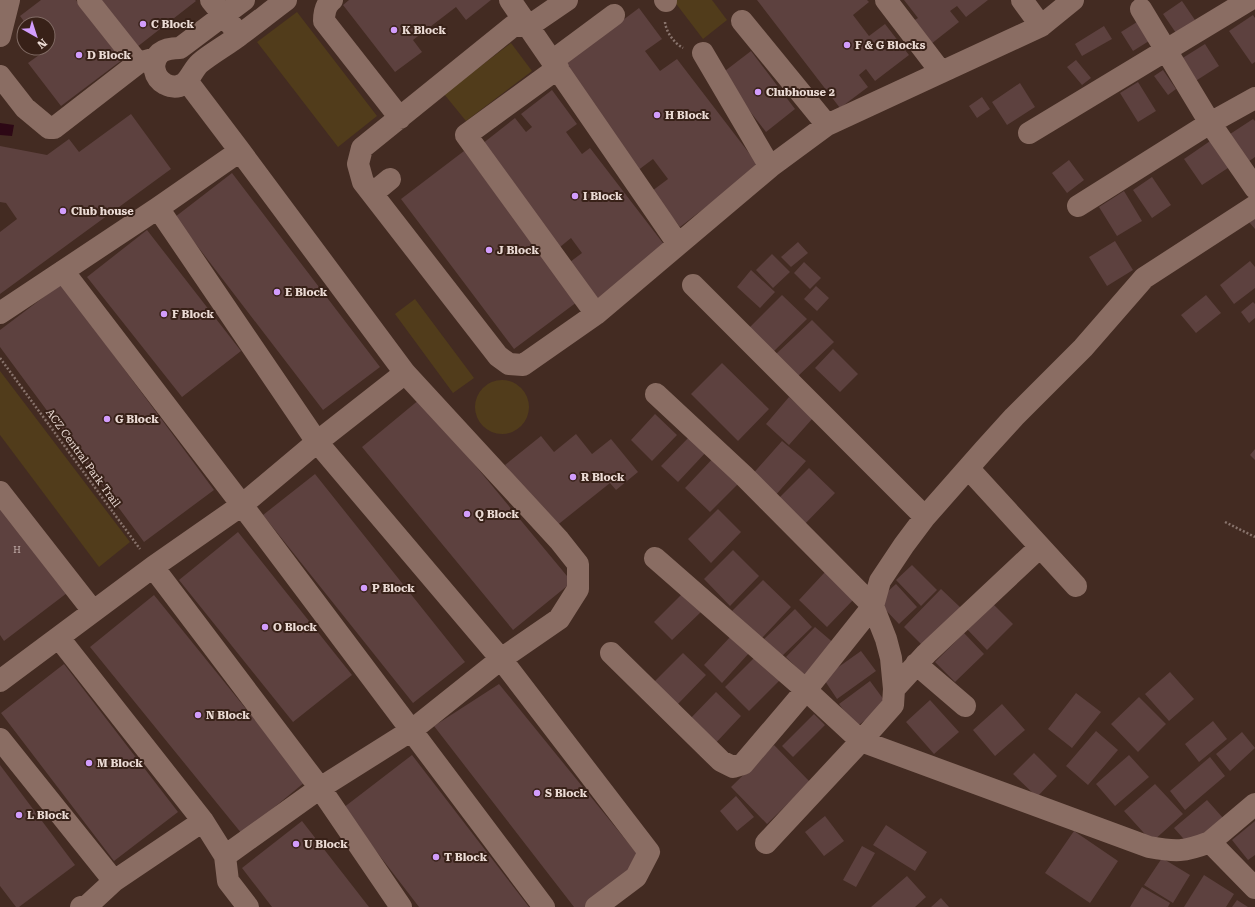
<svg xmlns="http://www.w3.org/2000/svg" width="1255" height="907" font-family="'Roboto Serif',serif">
  <rect width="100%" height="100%" fill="#432b22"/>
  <path fill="#513c1b" d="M676,0h36l15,20 -24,19 -29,-38z
    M297,12l80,104 -39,31 -81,-105z
    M511,43l21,28 -66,50 -22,-27z
    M415,299l59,79 -21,15 -58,-79z
    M0,371l130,171 -31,25 -99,-132z
    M475 407a27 27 0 1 1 54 0a27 27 0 1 1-54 0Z"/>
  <path fill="#2d0815" d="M0,123l14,2 -2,11 -12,-1z"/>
  <path fill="#5d413f" d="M41,0h35l46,60 -61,46 -33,-43 18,-13 -2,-2h4v-24h-22l-6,-8z
    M101,0h94l1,1 -59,46z
    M349,0h142l-25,20 -10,-13 -43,33 9,12 -27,20 -52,-67z
    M757,0h110l2,2 -16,13 16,21 16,-12 24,31 -34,26 -9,-12 -7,6 9,12 -28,21z
    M904,0h84l-22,17 -9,-11 -7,5 9,11 -28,22 -18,-23 5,-3z
    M1182,1l13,19 -19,13 -13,-19z
    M639,8l23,31 -17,12 15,20 17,-12 82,107 -79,61 -28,-36 16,-12 -15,-20 -16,12 -78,-103z
    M1253,15l2,3v44l-3,2 -23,-33z
    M1137,22l12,19 -16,10 -12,-19z
    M1104,26l8,13 -30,17 -7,-12z
    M1205,44l14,22 -25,16 -13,-23z
    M751,51l44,58 -29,23 -45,-58z
    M1076,60l15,18 -9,7 -15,-18z
    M1163,70l13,19 -8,6 -14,-19z
    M1138,82l18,29 -18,11 -18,-29z
    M1020,83l15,24 -28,18 -15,-23z
    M552,90l25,34 -11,8 16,22 8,-6 76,99 -69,52 -27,-37 12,-9 -11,-15 -11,9 -78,-103 33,-26 11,14 6,-5 -11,-13z
    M982,97l8,12 -13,9 -8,-12z
    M131,114l40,55 -171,125v-62l17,-13 -11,-16 -6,-1v-56l47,9 22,-16 10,13z
    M1253,119l2,2v36l-10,7 -18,-28z
    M1213,139l18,27 -29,19 -18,-26z
    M464,151l113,151 -63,47 -113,-150z
    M1069,160l15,20 -17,13 -15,-20z
    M232,173l148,194 -57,43 -148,-193z
    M1152,177l19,28 -19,13 -19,-28z
    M1124,191l18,30 -25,15 -18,-29z
    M1255,217v12l-6,-7z
    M147,230l94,121 -59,46 -95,-120z
    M1115,241l18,29 -26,16 -18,-29z
    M798,242l10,11 -17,14 -10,-10z
    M772,254l18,18 -17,16 -17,-18z
    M1250,261l5,6v21l-21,16 -14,-19z
    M804,262l17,16 -11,11 -16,-16z
    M751,270l24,22 -15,16 -23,-21z
    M61,284l153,206 -70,52 -144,-195v-17z
    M816,286l13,12 -12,13 -13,-12z
    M782,295l25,24 -34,33 -24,-24z
    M1206,295l15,18 -25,20 -15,-18z
    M1253,302l2,2v14l-6,5 -8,-11z
    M812,320l22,22 -37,35 -21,-23z
    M833,349l25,25 -18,18 -25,-24z
    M722,363l47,46 -31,32 -47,-47z
    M789,397l24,21 -24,27 -23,-21z
    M420,399l152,183 -59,48 -151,-183z
    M655,414l22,21 -25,26 -21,-21z
    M576,434l16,20 19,-15 27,33 -22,18 -6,-7 -55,44 -50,-62 36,-29 13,16z
    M692,434l16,16 -30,32 -17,-16z
    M782,441l24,20 -33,37 -23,-21z
    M1255,449v11l-5,-5z
    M716,455l26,25 -32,32 -25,-24z
    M809,468l26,25 -35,36 -26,-26z
    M315,474l150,188 -52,41 -150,-188z
    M0,507l67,86 -63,48 -4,-6z
    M718,509l23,23 -30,31 -23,-24z
    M238,532l114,143 -59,47 -114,-142z
    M733,550l26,26 -29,30 -26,-27z
    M912,565l25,25 -16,16 -25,-26z
    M825,572l29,27 -27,28 -28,-27z
    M763,580l28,27 -30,32 -29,-28z
    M896,584l21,23 -18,17 -22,-23z
    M941,589l20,19 -38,38 -19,-19z
    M684,592l19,18 -31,30 -18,-18z
    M154,595l151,187 -63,52 -152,-187z
    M991,602l22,22 -26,26 -22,-23z
    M795,609l17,18 -31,30 -17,-18z
    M815,627l21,18 -31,31 -19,-19z
    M964,633l20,21 -29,28 -20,-20z
    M731,636l18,17 -27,30 -18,-18z
    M861,651l15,20 -39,28 -14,-21z
    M683,653l23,22 -29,30 -23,-23z
    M756,656l24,24 -31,31 -24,-24z
    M64,664l114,148 -64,49 -113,-148z
    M1170,672l24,27 -25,22 -24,-27z
    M870,681l17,23 -31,23 -17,-23z
    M499,684l144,177 -56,46h-13l-140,-181z
    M716,692l25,24 -29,31 -25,-25z
    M1076,693l25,19 -29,36 -24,-19z
    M1139,697l27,27 -28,28 -27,-28z
    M930,700l29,32 -25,22 -28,-32z
    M1002,704l23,26 -30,26 -22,-26z
    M814,714l11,11 -32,32 -11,-11z
    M1213,721l14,18 -28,23 -14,-18z
    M1096,731l22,19 -30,35 -22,-19z
    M1242,732l13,16 -25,23 -14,-17z
    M774,745l36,37 -43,42 -36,-37z
    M1034,753l23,23 -20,21 -24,-23z
    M412,755l117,152h-110l-76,-99z
    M1129,755l20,22 -34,29 -19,-22z
    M1210,757l15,19 -40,34 -15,-19z
    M0,765l75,100 -56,42h-3l-16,-21z
    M1155,784l28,30 -31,28 -28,-31z
    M736,796l18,21 -17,14 -17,-20z
    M1207,800l16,18 -33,28 -16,-18z
    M825,816l19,25 -20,15 -19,-24z
    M302,821l67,86h-97l-30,-39z
    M1255,821v34l-7,5 -16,-20z
    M886,825l41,27 -12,19 -42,-26z
    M1074,831l44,30 -28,42 -45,-30z
    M862,846l13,7 -19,34 -13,-7z
    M1162,858l28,17 -17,28 -29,-18z
    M1204,875l30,19 -8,13h-42z
    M907,876l19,21 -11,10h-44z
    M1142,887l28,16 -2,4h-38z
    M941,898l8,9h-18z
    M1237,900l11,7h-16z"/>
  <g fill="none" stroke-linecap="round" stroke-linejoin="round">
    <path stroke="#88736c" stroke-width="2.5" stroke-dasharray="2 2" stroke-linecap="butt" d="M665,22c1,10 9,21 18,26
      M0,358l140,191
      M1225,522l30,15"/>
    <path stroke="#8a6d63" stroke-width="22" d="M88,0l50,63
      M211,0l22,27
      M244,0l-64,48c-6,0 -15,1 -20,5 -10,9 -6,25 5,31 6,3 12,4 18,0 7,-4 10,-15 17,-21 12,-10 27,-18 40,-28 15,-11 30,-23 46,-35
      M332,0c-7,5 -8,13 -8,21l76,97
      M510,0l168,244
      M567,0l-38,26h-16l-151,122 -4,16 5,18 135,174 11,8 14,1 73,-51 174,-147 57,-42 214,-99 32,-26
      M665,0l1,1
      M886,0l55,72
      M1022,0l19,26
      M1141,9l69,114 45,65
      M742,21l85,104
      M0,36l9,-36
      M703,53l67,114
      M552,61l62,-46
      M558,68l-92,67 130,179
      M0,76l25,32 24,20h5l84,-65 18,-5
      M187,81l53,70 165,222 154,167 19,24v25l-19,30 -58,40 -89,71 -92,58 -95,68 3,25 20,26
      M1029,133l220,-133
      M373,193l17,-14
      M1078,206l132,-83 45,-25
      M158,208l159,234 184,217 148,193 -13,25 -40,30
      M63,271l179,234 302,402
      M693,285l232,232
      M0,313l158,-105 82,-57
      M656,394l87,81 130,131 13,33 5,19 3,31 -1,16 -32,36 -95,102
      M968,468l108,118
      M0,492l93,119
      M655,558l151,132 55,51 288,106c27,5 35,5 61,-5l45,46
      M153,567l167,221 81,119
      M59,638l144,183 22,35
      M611,653l110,108 12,6 10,-3 63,-74 67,-84 7,-25 24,-36 21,-28 59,-67 30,-33 69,-69 61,-70 111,-72
      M916,664l49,42
      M0,681l153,-114 89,-62 75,-63 88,-69
      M894,689l32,-35 114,-107
      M0,739l114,142
      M1210,842l45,-38
      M81,907l7,-2 26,-24 89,-60"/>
  </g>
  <g fill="#d29dfd" stroke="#382118" stroke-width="1.5">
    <circle cx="143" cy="24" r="4"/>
    <circle cx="394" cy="30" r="4"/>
    <circle cx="847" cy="45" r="4"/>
    <circle cx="79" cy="55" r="4"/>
    <circle cx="758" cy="92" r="4"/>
    <circle cx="657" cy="115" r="4"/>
    <circle cx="575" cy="196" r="4"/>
    <circle cx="63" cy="211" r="4"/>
    <circle cx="489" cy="250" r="4"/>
    <circle cx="277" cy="292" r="4"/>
    <circle cx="164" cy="314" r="4"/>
    <circle cx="107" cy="419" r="4"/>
    <circle cx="573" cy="477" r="4"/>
    <circle cx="467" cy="514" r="4"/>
    <circle cx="364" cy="588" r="4"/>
    <circle cx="265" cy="627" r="4"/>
    <circle cx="198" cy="715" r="4"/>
    <circle cx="89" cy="763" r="4"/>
    <circle cx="537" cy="793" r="4"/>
    <circle cx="19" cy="815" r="4"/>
    <circle cx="296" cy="844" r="4"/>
    <circle cx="436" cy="857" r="4"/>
  </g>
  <g text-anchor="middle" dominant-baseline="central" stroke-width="4" stroke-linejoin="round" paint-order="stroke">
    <g font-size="9" fill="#c8b4b0">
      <text x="17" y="550">H</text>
    </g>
    <g font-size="11" font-weight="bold" fill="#ebdbd5" stroke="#382118" text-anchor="start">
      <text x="151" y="24">C Block</text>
      <text x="402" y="30">K Block</text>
      <text x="855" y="45">F &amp; G Blocks</text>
      <text x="87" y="55">D Block</text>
      <text x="766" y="92">Clubhouse 2</text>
      <text x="665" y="115">H Block</text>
      <text x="583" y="196">I Block</text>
      <text x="71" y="211">Club house</text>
      <text x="497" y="250">J Block</text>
      <text x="285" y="292">E Block</text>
      <text x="172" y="314">F Block</text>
      <text x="115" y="419">G Block</text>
      <text x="581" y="477">R Block</text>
      <text x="475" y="514">Q Block</text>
      <text x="372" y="588">P Block</text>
      <text x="273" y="627">O Block</text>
      <text x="206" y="715">N Block</text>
      <text x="97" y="763">M Block</text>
      <text x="545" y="793">S Block</text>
      <text x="27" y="815">L Block</text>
      <text x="304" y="844">U Block</text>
      <text x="444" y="857">T Block</text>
    </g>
    <g font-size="11" fill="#ebdbd5" stroke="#382118">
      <text transform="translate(83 458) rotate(54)">ACZ Central Park Trail</text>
    </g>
  </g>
  <g transform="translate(36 36) rotate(141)"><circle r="19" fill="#382118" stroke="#806b64"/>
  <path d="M0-3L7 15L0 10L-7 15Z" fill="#d29dfd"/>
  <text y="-6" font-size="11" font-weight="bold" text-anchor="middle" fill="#ebdbd5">N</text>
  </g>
</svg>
